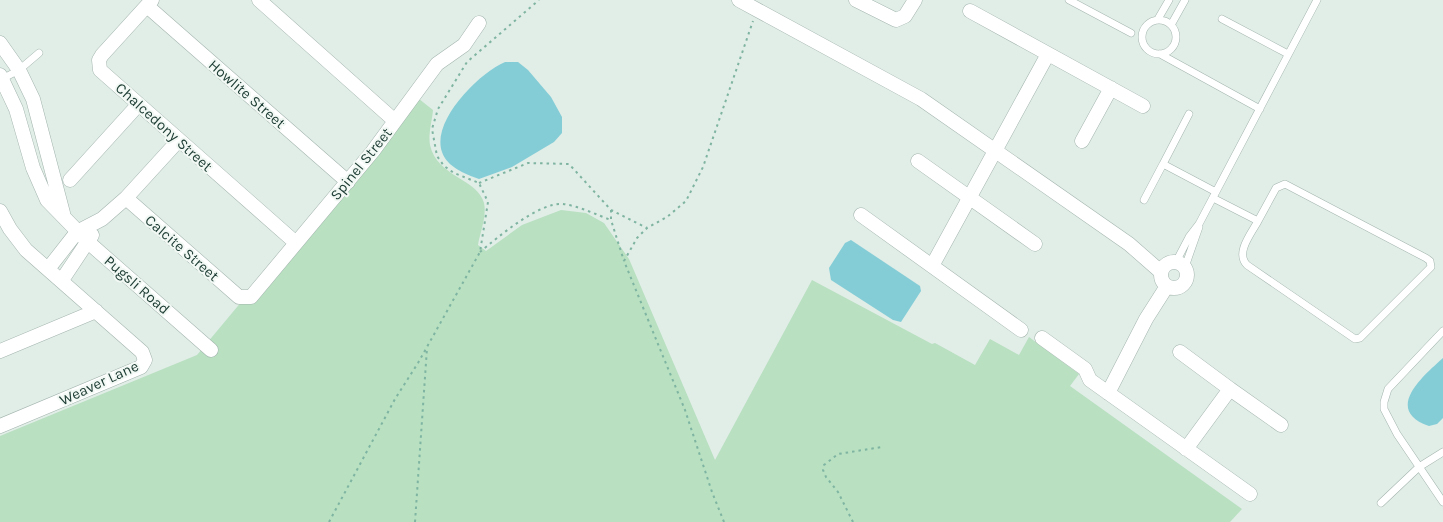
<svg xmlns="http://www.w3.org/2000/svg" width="1443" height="522" font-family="Karla,sans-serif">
  <rect width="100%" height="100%" fill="#e1ede7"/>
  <path fill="#b8e0c1" d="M414,95l19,15c-1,11 -5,25 -3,35 7,32 48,34 54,58 3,13 -4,30 -6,42l8,6 36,-26 39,-15 25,3 18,10 25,36 86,201 97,-180 120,64 3,-1 40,22 15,-26 29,16 10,-18 50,37 -9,12 172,123 -12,13h-1230v-86l197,-81z"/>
  <path fill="#84cdd7" d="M505,62h13l10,8 23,27 11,20v16l-8,9 -42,25 -33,12c-14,-5 -32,-12 -37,-27 -11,-31 37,-79 63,-90z
    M851,240l69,46 1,5 -20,31 -8,-2 -62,-40 -2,-12 16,-25z
    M1443,358v60l-6,6 -8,2c-46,-16 -6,-50 14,-68z"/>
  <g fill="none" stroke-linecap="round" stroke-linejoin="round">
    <g stroke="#a3b5ae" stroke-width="8">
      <path id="lane" d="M1069,0l62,33
        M1158,19l11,-19
        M1222,19l66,35
        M1142 37a17 17 0 1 1 34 0a17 17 0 1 1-34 0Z
        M1171,25l14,-25
        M1160,54l100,55
        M2,79l17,-9 20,-17
        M1189,114l-26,50 53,28
        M1213,198l45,23c-7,13 -23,32 -11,44l108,74 5,-1 71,-71 -1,-6 -4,-3 -141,-74 -9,4 -18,33
        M1144,200l19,-36
        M1176,262l13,-25 10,-13 118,-224
        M1185,267l14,-40
        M1443,331l-55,58 -4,13v7l13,25 46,68
        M1381,503l38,-36 24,-15"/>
    </g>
    <g stroke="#a3b5ae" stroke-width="15">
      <path id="street" d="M152,0l-50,55 -3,5 1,10 196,173
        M259,0l136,121
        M739,0l182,99 208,145 32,28
        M856,0l40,20 9,-4 10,-16
        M147,6l201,176
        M970,11l173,95
        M0,43l19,27 14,29 30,114
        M0,75l16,34 17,59 14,32 41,42 123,108
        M1082,141l29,-53
        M918,161l117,83
        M70,180l68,-75
        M126,198l113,99h12l122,-146 64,-87 27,-19 15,-22
        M0,211l10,18 16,21 116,102 3,8 -4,7 -141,59
        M861,215l160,115
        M1161 275a13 13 0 1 1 26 0a13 13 0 1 1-26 0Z
        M932,266l116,-212
        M48,269l29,-37 25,-13 24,-21 52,-57
        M62,280l30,-45
        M1042,338l43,31 5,11 160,114
        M0,351l96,-40
        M1180,352l50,37
        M1108,393l38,-74 21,-33
        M1186,449l44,-60 51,36"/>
    </g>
    <path stroke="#7eb4a1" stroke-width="2" stroke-dasharray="2.5 4" stroke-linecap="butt" d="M479,183l49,-20 41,1 42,46 36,18
      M611,210v10l13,41
      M480,252c18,-15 59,-50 83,-48 16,2 34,11 48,16
      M329,522l66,-123 23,-36 62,-111 8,-50 -9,-19 -25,-10 -10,-7 -7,-10 -5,-27 6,-20 29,-47 72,-62
      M415,522l12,-174
      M724,522l-12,-30 -27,-82 -61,-149 13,-23 10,-10 20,-11 19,-16 17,-34 50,-146
      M853,522l-15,-30 -12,-15 -3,-7 1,-5 14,-11 44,-7"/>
    <use href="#lane" stroke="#fff" stroke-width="7"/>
    <use href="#street" stroke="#fff" stroke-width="14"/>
  </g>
  <g text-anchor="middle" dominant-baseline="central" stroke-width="4" stroke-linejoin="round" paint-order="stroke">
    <g font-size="15" fill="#203f36" stroke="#f2f9f5">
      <text transform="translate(247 94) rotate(41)">Howlite Street</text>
      <text transform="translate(164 127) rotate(42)">Chalcedony Street</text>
      <text transform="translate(361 164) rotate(-51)">Spinel Street</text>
      <text transform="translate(182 248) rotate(41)">Calcite Street</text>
      <text transform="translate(137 285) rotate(41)">Pugsli Road</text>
      <text transform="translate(99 383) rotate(-25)">Weaver Lane</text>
    </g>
  </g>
</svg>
